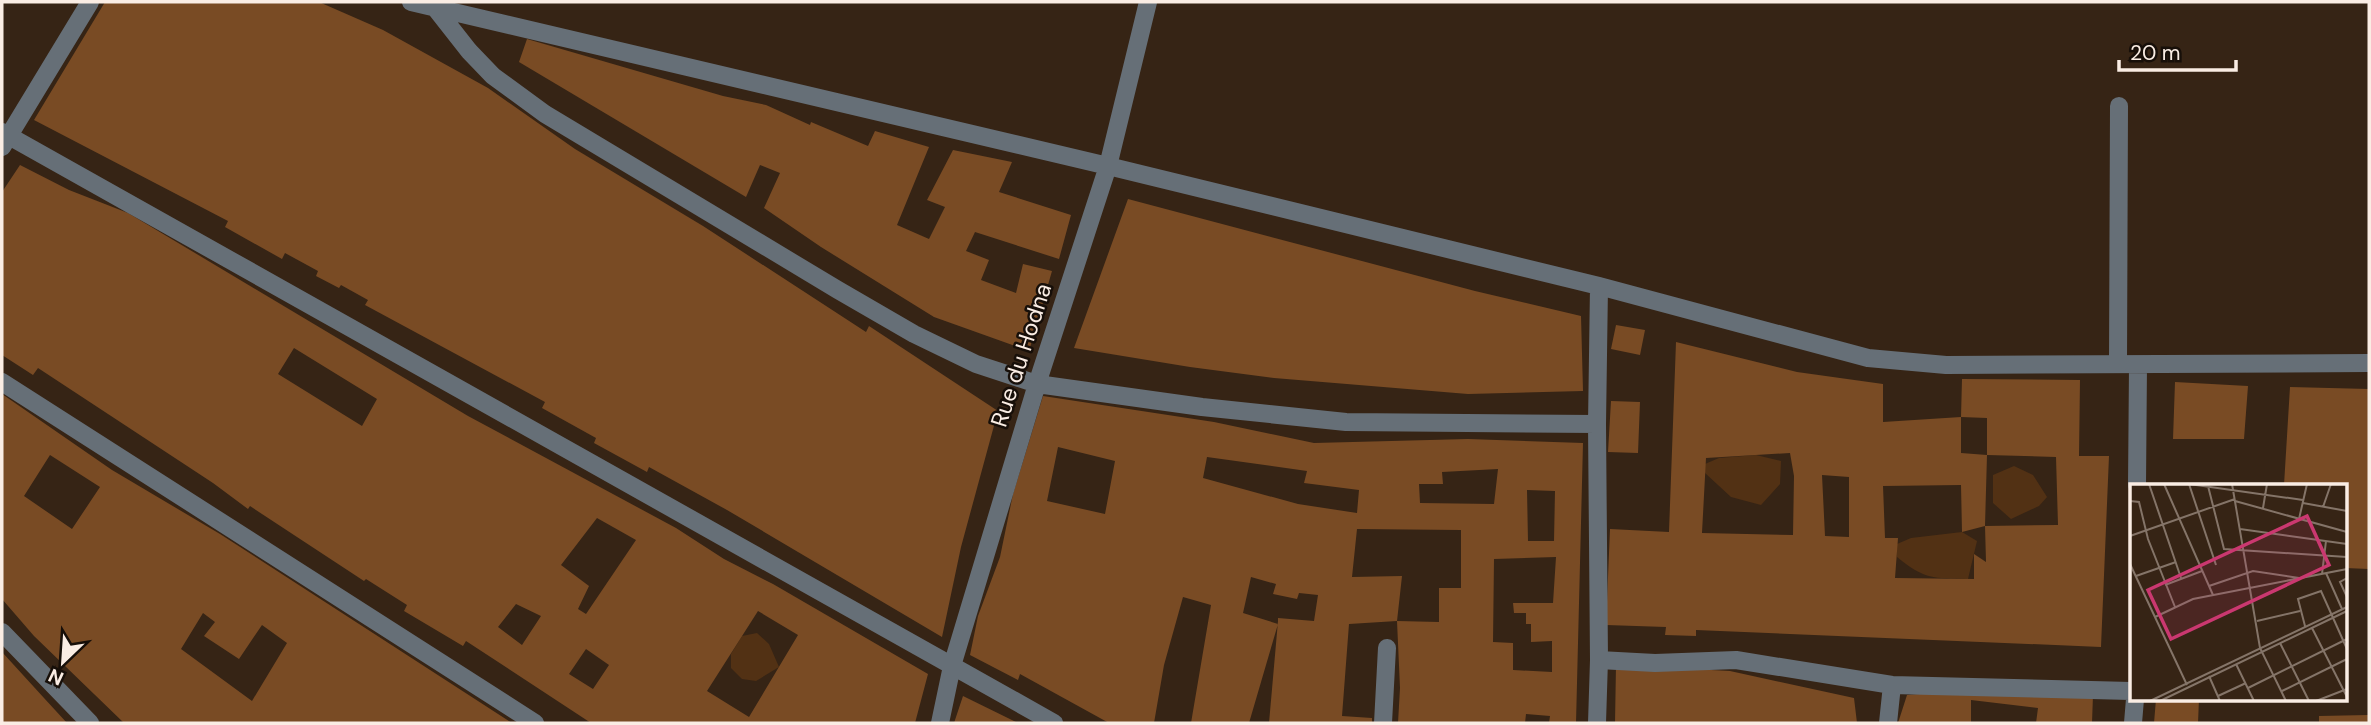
<svg xmlns="http://www.w3.org/2000/svg" width="2371" height="725" font-family="'DM Sans',sans-serif">
  <rect width="100%" height="100%" fill="#362415"/>
  <path fill="#523114" d="M1756,455l25,6 -1,23 -19,21 -30,-8 -26,-24v-9l14,-6z
    M2014,466l19,9 14,22 -8,9 -28,13 -18,-16v-28z
    M1962,532l15,9 -9,38c-35,-1 -43,1 -71,-22v-13l14,-6z
    M757,633l12,11 10,23 -23,14 -14,-2 -11,-11v-14l11,-18z"/>
  <path fill="#794b24" fill-rule="evenodd" d="M105,2h214l64,28 105,58 87,61 128,77 163,106 3,-6 129,85 -37,136 -19,90 -215,-127 -78,-43 -2,5 -53,-29 2,-5 -54,-30 3,-6 -180,-97 3,-5 -27,-15 -2,3 -23,-12 2,-5 -33,-18 -3,6 -57,-32 3,-6 -194,-101z
    M527,39l196,57 43,9 44,20 1,-3 57,24 7,-15 54,16 -32,78 32,14 16,-32 -18,-7 26,-50 59,12 -13,30 72,23 -12,44 -84,-27 -9,19 23,9 -8,20 35,13 7,-29 29,7 -23,80 -95,-34 -113,-70 -57,-39 16,-35 -20,-8 -14,32 -227,-135z
    M20,165l49,25 59,23 340,203 208,112 48,31 49,25 155,90 -13,49h-324l-125,-82 -3,5 -59,-35 3,-6 -41,-26 -2,2 -114,-75 -2,3 -35,-26 -175,-115 -5,7 -31,-20v-163zM294,348l83,51 -15,27 -84,-52zM597,518l39,22 -50,74 -8,-5 11,-23 -28,-21zM516,604l25,12 -19,29 -24,-18zM758,611l40,24 -49,82 -42,-26zM586,649l23,16 -16,24 -24,-15z
    M1128,199l347,92 106,25 2,75 -115,3 -194,-16 -84,-11 -116,-19z
    M1616,325l29,5 -5,25 -29,-6z
    M1676,342l121,30 86,12v38l78,-5 1,-38 118,1 -1,76h30l-8,191 -405,-17v6l-31,-1 1,-8 -60,-2 4,-96 59,3zM1961,417l26,1v37l69,2 2,68 -73,1 1,36 -12,-8v25l-79,-1 3,-40h-13l-2,-52 78,-1 1,47 23,-6 2,-71 -26,-2zM1790,453l4,23 -1,59 -91,-2 4,-75zM1822,475l27,2v60l-24,-1z
    M2175,382l73,4 -4,53h-71z
    M2290,387l79,2v180l-24,-1v-83h-61z
    M2,394l110,76 108,64 292,189h-388l-90,-87 -32,-37zM50,455l50,32 -28,42 -48,-33zM203,613l12,9 -11,14 35,23 23,-34 25,18 -35,58 -71,-52z
    M1043,396l171,26 100,21 154,-4 115,4 -7,280h-27l1,-7 -24,-2 -1,9h-127l2,-35 -3,-67 42,1v-34h22v-58l-104,-1 -5,48 50,-1 -5,45 -48,3 -7,92 30,2v5h-103l9,-102v-3l36,3 4,-26 -19,-2 -2,6 -24,-5 3,-10 -25,-7 -8,36 35,11 -29,99h-58l20,-118 -28,-8 -19,68 -10,58h-45l-89,-49 -2,6 -48,-25 8,-39 22,-59 13,-63zM1058,447l57,14 -10,53 -58,-13zM1207,457l100,14 -3,12 55,7 -2,23 -59,-9 -95,-26zM1498,469l-4,35 -74,-1 -1,-19h24l-1,-12zM1527,490l28,1 -1,50h-26zM1556,557l-3,46h-40l1,10h12v11h5v18l21,-1v31l-39,-2v-27l-20,-1 1,-83z
    M1611,401l29,1 -2,51 -30,-1z
    M2,652l42,46 23,25h-65z
    M1616,665l114,6 124,27 3,25h-242z
    M1971,690l122,5 -1,28h-56l2,-15 -67,-8v23h-73l9,-28z
    M963,696l55,27h-64z
    M2156,699h43l-1,24h-44z
    M2368,715v8h-49v-7z"/>
  <g fill="none" stroke-linecap="round" stroke-linejoin="round">
    <path stroke="#666f77" stroke-width="18" d="M411,2l697,164 491,120 269,72 78,7 423,-2
      M436,9l33,42 24,25 52,38 293,176 76,44 62,30 61,20 165,23 144,15 251,2
      M2,132l1052,591
      M2,147l88,-145
      M2118,364l1,-258
      M2,382l533,341
      M2137,485l1,-120
      M2,632l88,91
      M1599,660l56,3 81,-3 156,25 239,6
      M940,723l12,-57 85,-282 71,-218 40,-164
      M1383,723l4,-75
      M1597,723l2,-63 -2,-236 2,-138
      M1888,723l4,-38
      M2133,723l2,-24"/>
  </g>
  <g text-anchor="middle" dominant-baseline="central" stroke-width="5" stroke-linejoin="round" paint-order="stroke">
    <g font-size="23" fill="#faede4" stroke="#170f09">
      <text transform="translate(1021 355) rotate(-72)">Rue du Hodna</text>
    </g>
  </g>
  <g transform="translate(2130 484)">
    <rect width="217" height="217" fill="#362415"/>
    <path fill="none" stroke="#847468" stroke-width="2" d="M19,0l32,94M34,0l49,111M102,0l28,164 26,53M78,2l16,63 123,8M0,17l9,1 9,37 27,68M105,17l112,31M173,19l44,8M193,23l8,-23M133,24l4,-24M169,35l8,-35M110,45l107,15M0,52l105,-37M0,80l57,121M86,81l-27,-81 114,16M196,89l16,36M192,90l4,-33M6,92l40,-14M217,94l-7,4 7,15M35,101l37,-14M79,102l44,-15 46,7M25,133l38,-18 154,-30M127,137l43,-10M175,142l-7,-27 23,-8 26,58M182,144l35,69M150,159l29,58M106,180l18,37M79,192l11,25M118,204l99,-49M152,207l65,-32M88,212l28,-13M20,217l197,-94M30,217l187,-90M186,217l31,-12"/>
    <path fill="#ca3870" fill-opacity="0.15" stroke="#ca3870" stroke-width="3.5" d="M177,32l22,49 -158,74 -23,-49z"/>
    <rect width="217" height="217" fill="none" stroke="#faede4" stroke-width="3.5"/>
  </g>
  <rect width="2371" height="725" fill="none" stroke="#faede4" stroke-width="7"/>
  <g transform="translate(63 662) rotate(205)" stroke="#170f09" stroke-width="5" paint-order="stroke">
  <path d="M0-5L12 26L0 18L-12 26Z" fill="#faede4"/>
  <text y="-10" font-size="19" font-weight="bold" text-anchor="middle" fill="#faede4">N</text>
  </g>
  <path d="M2119 60v10h117v-10" fill="none" stroke="#faede4" stroke-width="3.5"/>
  <text x="2130" y="60" font-size="21" fill="#faede4" stroke="#170f09" stroke-width="5" paint-order="stroke">20 m</text>
</svg>
